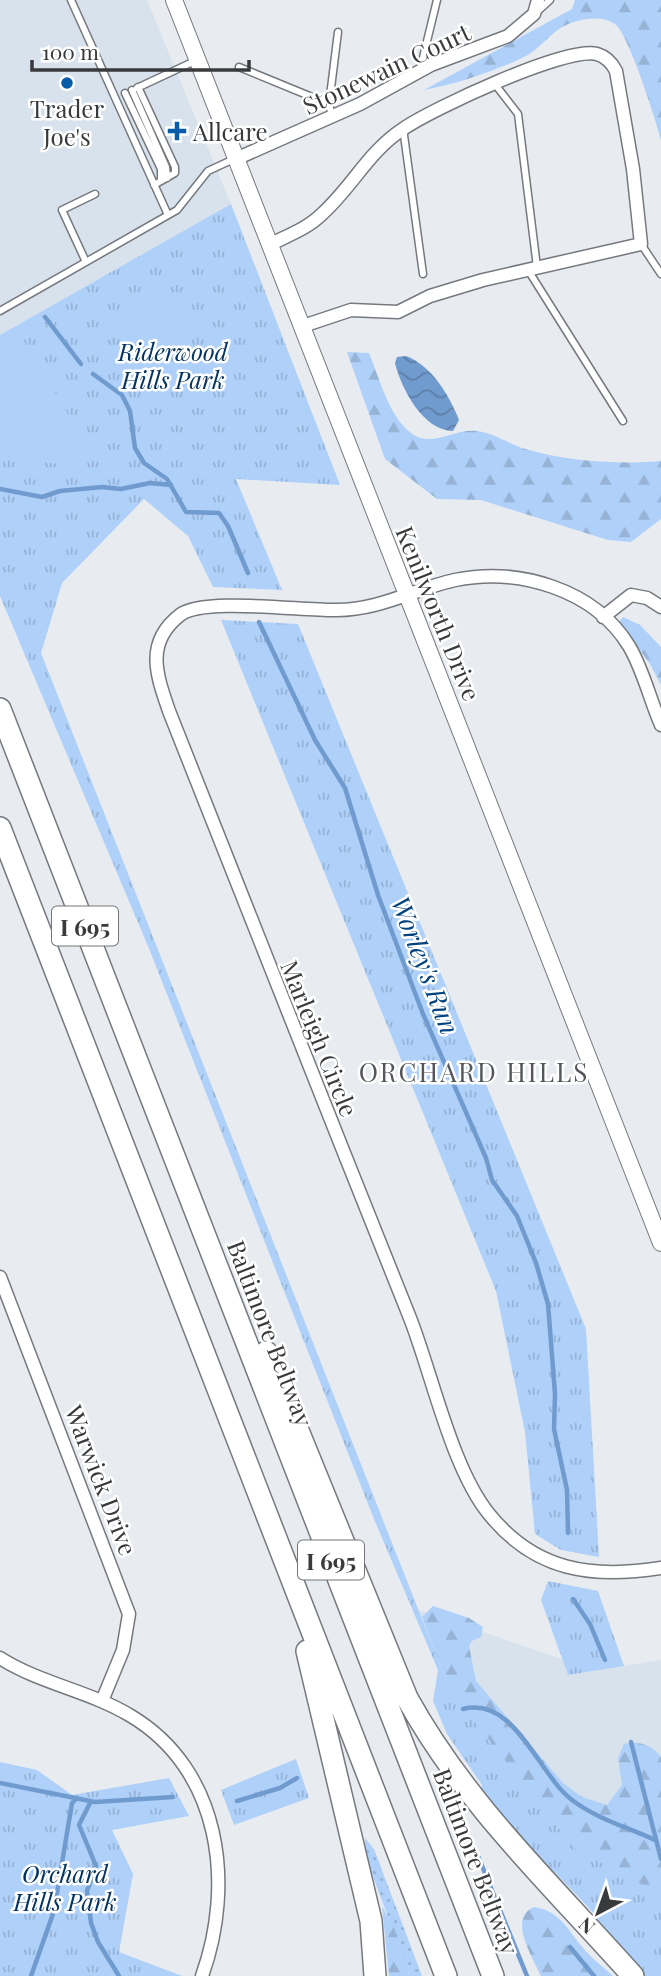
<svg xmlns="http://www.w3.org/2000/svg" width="661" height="1976" font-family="'Playfair Display',serif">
  <defs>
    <pattern id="grass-dots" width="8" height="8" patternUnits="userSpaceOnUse" patternTransform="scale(1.75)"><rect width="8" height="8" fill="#aed0f9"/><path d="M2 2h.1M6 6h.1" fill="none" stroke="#96b3d6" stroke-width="1.8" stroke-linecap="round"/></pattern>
    <pattern id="forest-firs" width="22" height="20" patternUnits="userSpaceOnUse" patternTransform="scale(1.75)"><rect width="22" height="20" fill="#aed0f9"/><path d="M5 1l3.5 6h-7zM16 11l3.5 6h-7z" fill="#96b3d6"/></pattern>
    <pattern id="park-tufts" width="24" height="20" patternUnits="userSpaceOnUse" patternTransform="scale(1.75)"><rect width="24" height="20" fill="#aed0f9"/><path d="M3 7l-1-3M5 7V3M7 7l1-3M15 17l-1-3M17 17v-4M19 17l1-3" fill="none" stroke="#96b3d6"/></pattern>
    <pattern id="water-waves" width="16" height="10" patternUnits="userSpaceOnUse" patternTransform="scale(1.75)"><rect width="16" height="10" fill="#709bce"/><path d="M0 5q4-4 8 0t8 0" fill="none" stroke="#5d7fa8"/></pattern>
  </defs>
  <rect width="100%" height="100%" fill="#e8ecf1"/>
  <path fill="#d8e2ed" d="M0,0h147l84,204 -231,131z
    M418,1610l144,49 6,16 93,-15v235l-211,-205z"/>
  <path fill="url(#grass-dots)" d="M365,1838l9,11 48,127h-12l-45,-121z"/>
  <path fill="url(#forest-firs)" d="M575,0h86v140c-5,-20 -32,-104 -45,-115 -14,-11 -37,-6 -52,1 -14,7 -24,23 -38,30 -31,15 -69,28 -102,34l148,-81z
    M347,352l22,1c11,26 19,62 42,80 21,16 42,-5 66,-2 16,2 31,12 45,17 43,13 95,17 139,13v58l-30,23 -23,-2 -127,-40 -44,-1 -52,-40z
    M623,617l17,8 21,22v38l-11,-21 -31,-42z
    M433,1606l36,12 14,9 -2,10 -9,4 -3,5 7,35 87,102 19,14 25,8 15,-20 -4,-27 6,-14c15,-4 28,1 37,13v219h-13l-74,-85 -46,-44 -35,-43 -71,-187z
    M382,1906l13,24 15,46h-21z
    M534,1907c27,4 34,24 50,42 8,10 20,18 29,27h-72c-8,-18 -34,-58 -7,-69z"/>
  <path fill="url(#park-tufts)" d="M231,204l109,281 -104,-6 46,111 -69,-3 -25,-51 -44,-37 -82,84 -21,70 409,1037 124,158 87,47v81h-16l-39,-42 -12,-21 -114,-118 2,-10 -35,-51 -14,-33 5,-31 -64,-151 -224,-568 -150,-355v-261z
    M221,620l77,4 288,705 13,228 -38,-7 -26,-16 -10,-102 -29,-141z
    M548,1581l50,10 26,75 -56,9 -27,-75z
    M296,1759l13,39 -75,27 -13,-35z
    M0,1762l37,8 35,25 97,-17 20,38 -77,14 21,44 -14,78 63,24h-182z"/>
  <path fill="#aed0f9" d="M146,289l42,36 -28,33 -42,-37z
    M21,336l75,124 -14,5 -82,-5v-113z"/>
  <path fill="url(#water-waves)" d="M406,356c26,10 43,39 53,64l-6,11c-30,0 -52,-43 -58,-68l2,-6z"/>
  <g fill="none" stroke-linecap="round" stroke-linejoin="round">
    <path stroke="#709bce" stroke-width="4.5" d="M45,317l36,47
      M93,374l29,21 8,16 5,37 9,15 23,16 19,33 33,1 9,13 20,47
      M0,489l42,8 18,-6 42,-4 19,2 29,-6 21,2
      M259,622l56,118 30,48 33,107 45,119 63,144 6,22 25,36 19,47 12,41 7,90 -1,35 13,61 1,43
      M573,1599l17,25 15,36
      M463,1709c52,-13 75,65 109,91 25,19 55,27 83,40
      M631,1742l30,117
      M0,1783l95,19 78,-5
      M91,1801l-12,24 17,41 -9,25 4,32 7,19 21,34
      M237,1801l43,-13 17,-10
      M478,1856l49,120
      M570,1947l24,29
      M31,1976l23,-65 18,-108 5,-5"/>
    <g stroke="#75797e" stroke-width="9">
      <path id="lane" d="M71,0l97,215
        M538,11l12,-11
        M239,67l90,37 3,12
        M420,70l17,-70
        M494,83l24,31 19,153
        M138,87l37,80v6l-21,12
        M137,88l60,-28
        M132,90l34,77 1,11
        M125,93l36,76v12
        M329,104l9,-72
        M403,128l20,146
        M641,244l20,30
        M86,262l-24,-52 33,-16
        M528,270l95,151
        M0,311l177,-101 31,-39 28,-13"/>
    </g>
    <g stroke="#75797e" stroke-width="15">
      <path id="street" d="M238,158l122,-54 71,-39 77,-29 26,-22 4,-14
        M271,244c18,-9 37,-16 51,-30 30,-27 47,-63 81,-85 29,-20 163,-83 194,-75 10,3 15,9 19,17l17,98 8,75 -158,36 -53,16 -32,16 -47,-2 -48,16
        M603,617l28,-22 16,3 14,9
        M661,725c-11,-25 -18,-56 -32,-79 -35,-57 -111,-79 -174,-66 -40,9 -76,30 -118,30 -34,1 -134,-13 -157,5 -36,28 -23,61 -11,96 80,203 160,405 241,607 22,56 42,151 79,196 46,57 103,65 172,54
        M0,1277l129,337 -6,36 -21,51
        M0,1658c41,26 90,33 131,58 90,54 104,168 71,260"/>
    </g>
    <g stroke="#75797e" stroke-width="18">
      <path id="secondary" d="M174,0l487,1243"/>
    </g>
    <g stroke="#75797e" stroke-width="24">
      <path id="highway" d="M0,709l493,1267
        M0,828l446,1148
        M266,1352l141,346c59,107 146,188 226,278
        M307,1651l64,270 4,55"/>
    </g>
    <use href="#lane" stroke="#fff" stroke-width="6"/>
    <use href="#street" stroke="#fff" stroke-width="12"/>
    <use href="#secondary" stroke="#fff" stroke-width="16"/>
    <use href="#highway" stroke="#fff" stroke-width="21"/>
  </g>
  <g fill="#075caa" stroke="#fff" stroke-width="2.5">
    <circle cx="67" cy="83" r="7"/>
    <path d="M173.5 120.5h7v7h7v7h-7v7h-7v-7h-7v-7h7z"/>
  </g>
  <g text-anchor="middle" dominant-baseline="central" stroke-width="5" stroke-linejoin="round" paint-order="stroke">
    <g fill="#fff" stroke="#747576" stroke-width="2">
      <rect x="52" y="906.5" width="66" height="39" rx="5"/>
      <rect x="298" y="1540.5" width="66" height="39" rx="5"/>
    </g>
    <g font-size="23" font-weight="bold" fill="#383a3c">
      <text x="85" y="926">I 695</text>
      <text x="331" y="1560">I 695</text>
    </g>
    <g font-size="24" fill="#383a3c" stroke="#fff">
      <text transform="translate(386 68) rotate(-25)">Stonewain Court</text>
      <text transform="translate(439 613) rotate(68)">Kenilworth Drive</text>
      <text transform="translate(320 1038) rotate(68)">Marleigh Circle</text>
      <text transform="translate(271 1333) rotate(69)">Baltimore Beltway</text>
      <text transform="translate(102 1480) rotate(69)">Warwick Drive</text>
      <text transform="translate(477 1861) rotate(69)">Baltimore Beltway</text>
    </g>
    <g font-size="24" fill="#383a3c" stroke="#fff">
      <text x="67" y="108">Trader<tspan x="67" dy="28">Joe's</tspan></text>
      <text x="193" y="131" text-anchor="start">Allcare</text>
    </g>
    <g font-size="24" font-style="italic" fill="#033361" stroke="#fff">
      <text x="173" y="351">Riderwood<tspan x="173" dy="28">Hills Park</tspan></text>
      <text x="65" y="1873">Orchard<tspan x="65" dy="28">Hills Park</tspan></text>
    </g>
    <g font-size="26" font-style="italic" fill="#00427f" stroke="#fff">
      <text transform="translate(426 965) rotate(69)">Worley's Run</text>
    </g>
    <g font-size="26" letter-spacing="2" fill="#53565b" stroke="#fff">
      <text x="474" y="1071">ORCHARD HILLS</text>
    </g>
  </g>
  <g transform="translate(598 1913) rotate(221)" stroke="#ffffff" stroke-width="5" paint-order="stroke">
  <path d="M0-5L12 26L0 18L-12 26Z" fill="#383a3c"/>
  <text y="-10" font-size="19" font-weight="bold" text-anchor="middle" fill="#383a3c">N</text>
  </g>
  <path d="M32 60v10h217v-10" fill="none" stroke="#383a3c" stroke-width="3.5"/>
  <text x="42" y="60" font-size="21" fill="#383a3c" stroke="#ffffff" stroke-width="5" paint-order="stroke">100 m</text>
</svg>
